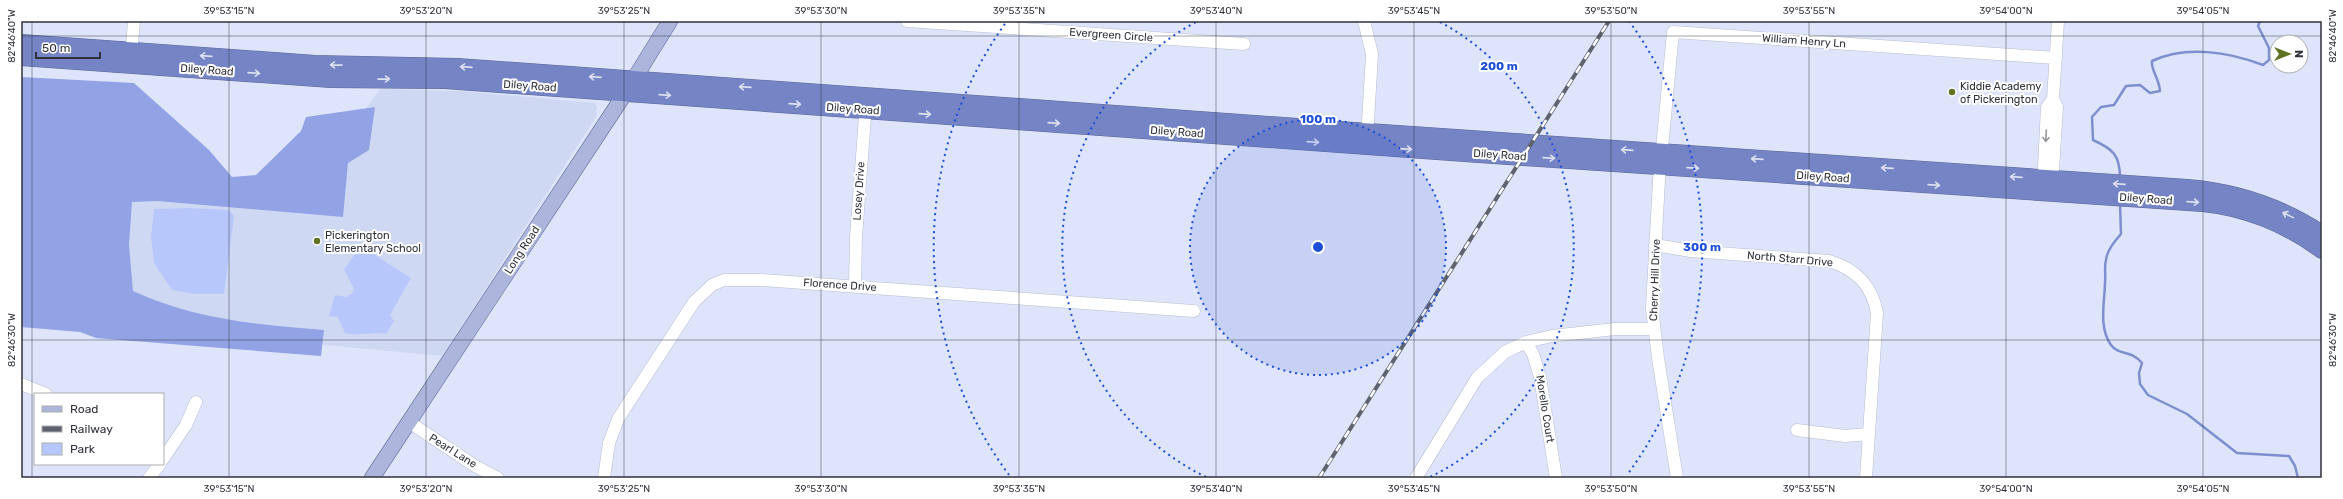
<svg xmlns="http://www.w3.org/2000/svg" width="2343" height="499" font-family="Rubik,sans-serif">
  <rect width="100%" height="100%" fill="#dee4fa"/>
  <path fill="#cfd8f3" d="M380,89l80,2 135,12 2,4 -1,10 -154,239 -329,-31 9,-135 168,-2 62,-60z"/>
  <path fill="#b8c7fb" d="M189,208l40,2 5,6 -10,78h-29l-23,-4 -18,-27 -3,-26 3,-28z
    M364,248l47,30 -21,37 4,6 -8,13c-11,-3 -25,3 -41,-1l-7,-16 -9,-1 6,-21 11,2 6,-3 2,-5 -10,-20 14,-19 5,1z"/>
  <path fill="#92a3e5" d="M21,77l113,6 75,67 23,27 24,-2 45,-44 5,-14 69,-10 -6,43 -21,13 -5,54 -186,-16 -25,1 -3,43 4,46c61,28 124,34 191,39l-3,26 -225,-18 -16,-6 -59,-5z"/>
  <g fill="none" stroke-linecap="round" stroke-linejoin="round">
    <path stroke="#7e8fcf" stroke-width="2.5" d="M2120,178c0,-23 -7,-29 -27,-38l-1,-23 9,-10 13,-2 12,-19 14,-1 10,8 10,-2c-1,-13 -9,-20 -8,-30 34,-16 77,-9 111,4l6,-5v-12l-11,-22 2,-5
      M2120,203l1,31c-6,7 -14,16 -15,26 -2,7 0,15 -1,22 0,19 -7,45 6,63 8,11 21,5 31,18l-3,10 1,11 8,11 39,19 50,39 52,3 6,10 3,12"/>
    <g stroke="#b7bdd1" stroke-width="13">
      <path id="minor" d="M907,21l337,23
        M1364,21l8,33 -5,85
        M131,57l3,-36
        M2053,99l-6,8 -3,61 4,7 5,-6 4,-62 -4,-8 5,-78
        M1655,245l36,6 138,10c27,8 43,24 48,52l-11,165
        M855,286l1,-49 10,-134
        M1526,342l7,12 7,23 16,101
        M21,384l25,10
        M409,422l66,44 23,12
        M1797,430l48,6 24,-2
        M163,459l23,-34 10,-23
        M149,478l11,-14
        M604,478l5,-35 9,-24 76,-117 18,-17 12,-5h38l432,31
        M1416,478l61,-100 28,-26 21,-10 26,-6 63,-7h38
        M1677,478l-19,-120 -6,-50 7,-128 14,-148 383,26"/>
    </g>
    <g stroke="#5c6794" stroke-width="16">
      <path id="major" d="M372,478l254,-386 44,-71"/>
    </g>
    <g stroke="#5c6794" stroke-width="18">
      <path id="highway" d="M21,43l294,21 142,3 911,65 819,56c49,4 94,19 135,46
        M21,57l310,22 114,1 1020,73 738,50c42,4 84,21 119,47"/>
    </g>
    <use href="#minor" stroke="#fff" stroke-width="12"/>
    <use href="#major" stroke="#acb5dc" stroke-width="15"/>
    <use href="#highway" stroke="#7484c5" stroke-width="17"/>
    <g stroke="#5f636f" stroke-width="4">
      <path id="rail" d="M1319,478l290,-457"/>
    </g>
    <use href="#rail" stroke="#fff" stroke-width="2.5" stroke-dasharray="8" stroke-linecap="butt"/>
  </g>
  <defs><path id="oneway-shaft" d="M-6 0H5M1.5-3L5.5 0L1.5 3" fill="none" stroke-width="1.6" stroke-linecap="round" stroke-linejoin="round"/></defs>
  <g stroke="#dce0f0">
    <use href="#oneway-shaft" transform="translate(206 56) rotate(-176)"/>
    <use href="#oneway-shaft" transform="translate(336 65) rotate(-179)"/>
    <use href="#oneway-shaft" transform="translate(466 67) rotate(-176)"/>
    <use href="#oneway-shaft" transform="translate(254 73) rotate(4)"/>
    <use href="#oneway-shaft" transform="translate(595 77) rotate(-176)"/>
    <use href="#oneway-shaft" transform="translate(384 79) rotate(-1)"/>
    <use href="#oneway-shaft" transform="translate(745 87) rotate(-176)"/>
    <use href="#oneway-shaft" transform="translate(665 95) rotate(4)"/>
    <use href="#oneway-shaft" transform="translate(795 104) rotate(4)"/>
    <use href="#oneway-shaft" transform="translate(925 114) rotate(4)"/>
    <use href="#oneway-shaft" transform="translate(1054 123) rotate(4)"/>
    <use href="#oneway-shaft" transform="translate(1313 142) rotate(4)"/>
    <use href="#oneway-shaft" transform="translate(1406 149) rotate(4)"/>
    <use href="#oneway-shaft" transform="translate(1627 150) rotate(-176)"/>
    <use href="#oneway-shaft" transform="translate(1549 158) rotate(4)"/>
    <use href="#oneway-shaft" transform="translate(1757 159) rotate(-176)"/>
    <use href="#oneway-shaft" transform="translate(1693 168) rotate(4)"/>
    <use href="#oneway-shaft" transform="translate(1887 168) rotate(-176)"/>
    <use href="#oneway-shaft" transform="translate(2016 177) rotate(-176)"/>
    <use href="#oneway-shaft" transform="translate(2119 184) rotate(-176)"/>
    <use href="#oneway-shaft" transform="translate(1934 185) rotate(4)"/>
    <use href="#oneway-shaft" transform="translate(2193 202) rotate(4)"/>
    <use href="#oneway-shaft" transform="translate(2288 215) rotate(-154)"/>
  </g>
  <use stroke="#97989c" href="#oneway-shaft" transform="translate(2046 136) rotate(93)"/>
  <path fill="none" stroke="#2f323a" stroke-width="1" stroke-opacity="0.45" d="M32,21v457M229,21v457M426,21v457M624,21v457M821,21v457M1019,21v457M1216,21v457M1414,21v457M1611,21v457M1809,21v457M2006,21v457M2203,21v457M21,36h2301M21,340h2301"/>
  <circle cx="1318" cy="247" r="128" fill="#1d4ed8" fill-opacity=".12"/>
  <g fill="none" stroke="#1d4ed8" stroke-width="2" stroke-dasharray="2 4">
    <circle cx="1318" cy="247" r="128"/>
    <path d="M1206 477A256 256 0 0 1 1196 22M1440 22A256 256 0 0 1 1430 477"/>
    <path d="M1009 475A384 384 0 0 1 1007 21M1629 21A384 384 0 0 1 1627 475"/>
  </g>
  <g fill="#5f7322" stroke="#fff" stroke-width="1.5">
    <circle cx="1952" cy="92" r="4"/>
    <circle cx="317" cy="241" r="4"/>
  </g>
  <g text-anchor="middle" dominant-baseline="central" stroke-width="4" stroke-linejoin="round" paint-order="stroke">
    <g font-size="11" fill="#2f323a" stroke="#fff">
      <text transform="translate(1111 35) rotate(4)">Evergreen Circle</text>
      <text transform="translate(1804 41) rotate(4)">William Henry Ln</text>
      <text transform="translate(207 70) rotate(4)">Diley Road</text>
      <text transform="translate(530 86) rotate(4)">Diley Road</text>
      <text transform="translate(853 109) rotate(4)">Diley Road</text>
      <text transform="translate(1177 132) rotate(4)">Diley Road</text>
      <text transform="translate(1500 155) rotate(4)">Diley Road</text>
      <text transform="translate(1823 177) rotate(4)">Diley Road</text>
      <text transform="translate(859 191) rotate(-86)">Losey Drive</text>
      <text transform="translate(2146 199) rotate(4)">Diley Road</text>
      <text transform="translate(522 250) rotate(-57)">Long Road</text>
      <text transform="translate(1790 259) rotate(5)">North Starr Drive</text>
      <text transform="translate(1655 280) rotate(-88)">Cherry Hill Drive</text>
      <text transform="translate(840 285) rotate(4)">Florence Drive</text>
      <text transform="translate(1545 409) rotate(81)">Morello Court</text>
      <text transform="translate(453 451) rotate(32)">Pearl Lane</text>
    </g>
    <g font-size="11" fill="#2f323a" stroke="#fff" text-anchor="start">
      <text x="1960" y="86">Kiddie Academy<tspan x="1960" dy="13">of Pickerington</tspan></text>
      <text x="325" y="235">Pickerington<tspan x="325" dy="13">Elementary School</tspan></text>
    </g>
  </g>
  <circle cx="1318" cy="247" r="6" fill="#1d4ed8" stroke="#fff" stroke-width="2"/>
  <g font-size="12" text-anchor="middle" font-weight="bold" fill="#1d4ed8" stroke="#fff" stroke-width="4" stroke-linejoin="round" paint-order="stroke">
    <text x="1499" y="70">200 m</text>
    <text x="1318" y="123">100 m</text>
    <text x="1702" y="251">300 m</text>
  </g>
  <rect width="2343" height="499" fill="none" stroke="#ffffff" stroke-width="44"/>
  <rect x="34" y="393" width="130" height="72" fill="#ffffff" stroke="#acadb0"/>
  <rect x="42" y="406" width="20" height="6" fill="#acb5dc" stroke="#acadb0"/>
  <text x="70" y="413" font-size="12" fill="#2f323a">Road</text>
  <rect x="42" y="426" width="20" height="6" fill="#5f636f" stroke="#acadb0"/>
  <text x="70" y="433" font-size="12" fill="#2f323a">Railway</text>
  <rect x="42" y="443" width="20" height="12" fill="#b8c7fb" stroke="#acadb0"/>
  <text x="70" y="453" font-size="12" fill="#2f323a">Park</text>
  <g transform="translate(2289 54) rotate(90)"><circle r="19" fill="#ffffff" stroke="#acadb0"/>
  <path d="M0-3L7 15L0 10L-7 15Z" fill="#5f7322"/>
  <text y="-6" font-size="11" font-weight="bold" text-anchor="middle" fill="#2f323a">N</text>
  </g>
  <path d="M36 52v6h64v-6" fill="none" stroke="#2f323a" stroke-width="2"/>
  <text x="42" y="52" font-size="12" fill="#2f323a" stroke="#ffffff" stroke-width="3" paint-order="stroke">50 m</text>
  <rect x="22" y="22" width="2299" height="455" fill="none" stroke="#2f323a" stroke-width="1.5"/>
  <g font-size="10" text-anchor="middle" fill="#2f323a">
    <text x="229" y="14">39°53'15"N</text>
    <text x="426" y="14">39°53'20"N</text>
    <text x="624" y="14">39°53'25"N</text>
    <text x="821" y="14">39°53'30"N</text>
    <text x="1019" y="14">39°53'35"N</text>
    <text x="1216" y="14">39°53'40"N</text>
    <text x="1414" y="14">39°53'45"N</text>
    <text x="1611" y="14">39°53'50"N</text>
    <text x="1809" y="14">39°53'55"N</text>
    <text x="2006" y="14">39°54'00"N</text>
    <text x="2203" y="14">39°54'05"N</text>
    <text transform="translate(2332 36) rotate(-90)" y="4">82°46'40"W</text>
    <text transform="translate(11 36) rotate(-90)" y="4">82°46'40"W</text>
    <text transform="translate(2332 340) rotate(-90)" y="4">82°46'30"W</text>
    <text transform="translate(11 340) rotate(-90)" y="4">82°46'30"W</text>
    <text x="229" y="492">39°53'15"N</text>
    <text x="426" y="492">39°53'20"N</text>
    <text x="624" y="492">39°53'25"N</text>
    <text x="821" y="492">39°53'30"N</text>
    <text x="1019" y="492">39°53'35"N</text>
    <text x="1216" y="492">39°53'40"N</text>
    <text x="1414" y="492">39°53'45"N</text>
    <text x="1611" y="492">39°53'50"N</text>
    <text x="1809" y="492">39°53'55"N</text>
    <text x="2006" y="492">39°54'00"N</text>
    <text x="2203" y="492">39°54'05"N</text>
  </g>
</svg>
